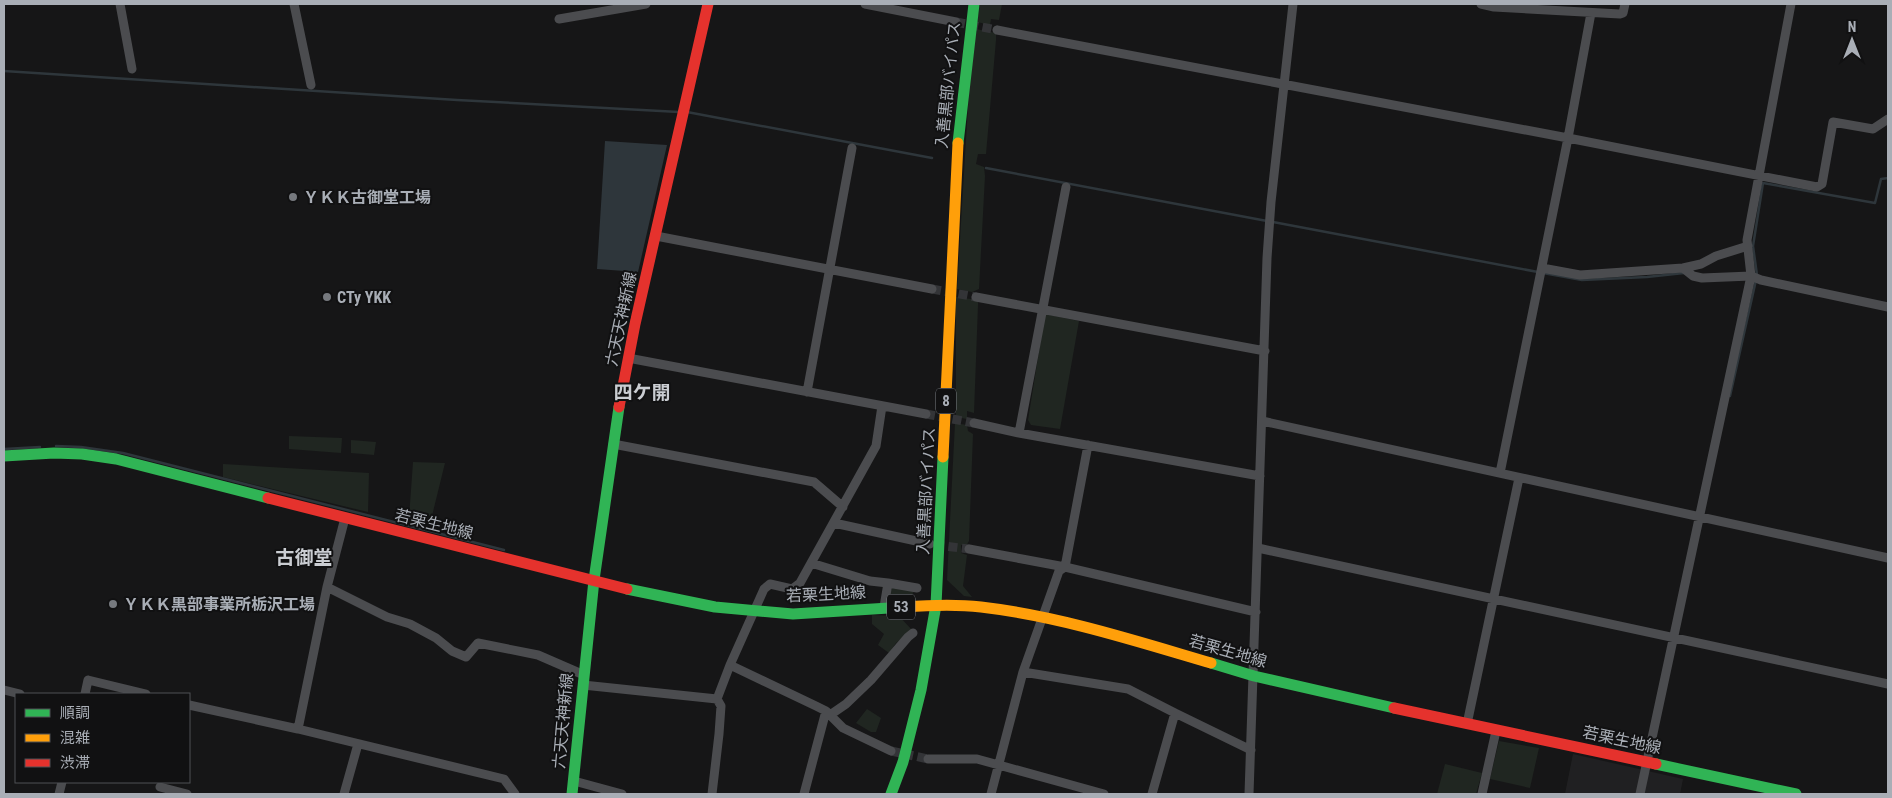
<svg xmlns="http://www.w3.org/2000/svg" width="1892" height="798" font-family="'Roboto Condensed','Noto Sans JP',sans-serif">
  <rect width="100%" height="100%" fill="#161617"/>
  <path fill="#202022" d="M1573,754l110,25 -3,15h-115z"/>
  <path fill="#202621" d="M980,4h22l-3,16 -8,-1 -1,6 -13,-3z
    M976,29l20,4v7l-10,114h-8l-2,10 8,3 1,9 -6,113 -7,3 -15,-3 12,-199z
    M956,297l22,3v5l-4,108 -7,-2v8l-11,-2z
    M1045,314l34,7 -19,108 -29,-4 -3,-5z
    M955,423l12,2 1,6 5,3 -4,107 -3,5 -5,-1v8l6,2 -4,31 9,11 -8,-1 -17,-16z
    M289,436l53,2 -1,15 -52,-4z
    M351,440l25,2 -2,13 -23,-2z
    M413,462l32,1 -15,61 -21,-6z
    M223,464l146,9 -1,39 -145,-35z
    M892,587l23,3 -5,8h-21z
    M872,615l27,1 13,14 -16,13 -7,10 -11,-8 6,-11 -12,-10z
    M867,709l14,9 -5,14h-5l-15,-9z
    M1499,741l40,7 -9,40 -40,-9z
    M1445,764l37,9 -6,21h-39z"/>
  <path fill="#2e363b" d="M605,141l62,4 -29,127 -41,-3z"/>
  <g fill="none" stroke-linecap="round" stroke-linejoin="round">
    <path stroke="#2e363b" stroke-width="2.5" d="M4,71l453,29 222,12
      M687,112l245,46
      M986,168l281,53
      M1273,222l265,50
      M1543,273l39,7 65,-3 37,-4
      M1757,275l-4,-29 10,-63 112,20 6,-24 7,-1
      M1730,396l26,-116
      M56,446l25,1 42,6 381,97
      M4,449l36,-2"/>
    <path stroke="#333437" stroke-width="9" stroke-dasharray="9 4.5" stroke-linecap="butt" d="M956,22l41,8
      M932,289l44,8
      M926,414l48,9
      M935,545l34,4
      M891,751l37,8"/>
    <path stroke="#4b4c4f" stroke-width="9" d="M120,4l12,65
      M294,4l17,81
      M865,4l91,18
      M1481,4l13,3 126,7 3,-1 2,-9
      M559,19l87,-15
      M997,30l571,108 249,49 5,-3 11,-62 40,7 15,-10
      M656,236l276,53
      M1542,268l38,7 103,-7 18,-4 15,-8 32,-10
      M1683,268l10,8 9,2 49,-2 10,4 127,27
      M976,297l289,54
      M628,358l298,56
      M807,392l45,-244
      M882,406l-6,40 -76,137 -8,6 -22,-5 -6,5 -34,76 86,41 10,5 17,17 48,23
      M1262,421l626,137
      M974,423l45,10 241,43
      M1019,433l47,-246
      M613,444l201,38 29,25
      M1500,473l68,-335 23,-125
      M834,523l96,21
      M1258,548l630,136
      M969,549l96,18 191,45
      M811,563l59,18 18,2 -4,24
      M888,583l29,5
      M327,587l60,30 23,7 26,14 16,13 14,6 12,-14 60,12 46,20
      M1023,672l105,17 47,24 -23,81
      M583,685l134,14 13,-34
      M4,690l16,4
      M85,694l3,-14 58,14
      M189,705l109,24 29,-142 18,-69
      M1175,713l76,37
      M830,715l16,-11 25,-24 37,-43 5,-4
      M1467,724l52,-246
      M298,729l206,50 11,15
      M928,759h49l127,35
      M574,781l48,13
      M160,787l27,7
      M59,794l3,-12
      M344,794l14,-50
      M712,794l7,-60 2,-28 -4,-7
      M804,794l22,-83
      M991,794l32,-122 36,-101 6,-4 23,-122
      M1249,794l18,-536 4,-56 22,-198
      M1482,794l14,-63
      M1640,794l111,-518 -4,-36 44,-236"/>
    <path stroke="#30b455" stroke-width="11" d="M958,143l16,-139
      M4,456l50,-3 28,1 34,5 152,39
      M627,589l88,18 78,7 112,-7
      M1211,663l43,13 140,32
      M1656,764l140,30
      M572,794l22,-214 25,-173
      M891,794l12,-32 18,-72 15,-85 7,-148"/>
    <path stroke="#ff9f0a" stroke-width="11" d="M943,457l15,-314
      M905,607c25,-2 51,-3 76,0 78,9 155,34 230,56"/>
    <path stroke="#e5322d" stroke-width="11" d="M619,407l16,-83 73,-320
      M268,498l359,91
      M1394,708l262,56"/>
  </g>
  <g fill="#76797e" stroke="#111112" stroke-width="2">
    <circle cx="293" cy="197" r="5"/>
    <circle cx="327" cy="297" r="5"/>
    <circle cx="113" cy="604" r="5"/>
  </g>
  <g text-anchor="middle" dominant-baseline="central" stroke-width="4" stroke-linejoin="round" paint-order="stroke">
    <g fill="#111112" stroke="#7b7f85" stroke-width="1">
      <rect x="936" y="388.5" width="20" height="25" rx="4"/>
      <rect x="887" y="594.5" width="28" height="25" rx="4"/>
    </g>
    <g font-size="15" font-weight="bold" fill="#a9aeb6">
      <text x="946" y="401">8</text>
      <text x="901" y="607">53</text>
    </g>
    <g font-size="16" fill="#a9aeb6" stroke="#111112">
      <text transform="translate(948 85) rotate(-84)">入善黒部バイパス</text>
      <text transform="translate(621 319) rotate(-78)">六天天神新線</text>
      <text transform="translate(926 491) rotate(-87)">入善黒部バイパス</text>
      <text transform="translate(434 524) rotate(14)">若栗生地線</text>
      <text transform="translate(826 594) rotate(-3)">若栗生地線</text>
      <text transform="translate(1228 651) rotate(16)">若栗生地線</text>
      <text transform="translate(563 721) rotate(-85)">六天天神新線</text>
      <text transform="translate(1622 740) rotate(12)">若栗生地線</text>
    </g>
    <g font-size="16" font-weight="bold" fill="#a9aeb6" stroke="#111112" text-anchor="start">
      <text x="303" y="197">ＹＫＫ古御堂工場</text>
      <text x="337" y="297">CTy YKK</text>
      <text x="123" y="604">ＹＫＫ黒部事業所栃沢工場</text>
    </g>
    <g font-size="19" font-weight="bold" fill="#cacdd2" stroke="#111112">
      <text x="642" y="392">四ケ開</text>
      <text x="304" y="557">古御堂</text>
    </g>
  </g>
  <rect width="1892" height="798" fill="none" stroke="#a9aeb6" stroke-width="10"/>
  <rect x="15" y="693" width="175" height="90" fill="#111112" stroke="#4e5054"/>
  <rect x="25" y="709" width="25" height="8" fill="#30b455" stroke="#4e5054"/>
  <text x="60" y="718" font-size="15" fill="#a9aeb6">順調</text>
  <rect x="25" y="734" width="25" height="8" fill="#ff9f0a" stroke="#4e5054"/>
  <text x="60" y="743" font-size="15" fill="#a9aeb6">混雑</text>
  <rect x="25" y="759" width="25" height="8" fill="#e5322d" stroke="#4e5054"/>
  <text x="60" y="768" font-size="15" fill="#a9aeb6">渋滞</text>
  <g transform="translate(1852 40)" stroke="#111112" stroke-width="4" paint-order="stroke">
  <path d="M0-4L9 19L0 12L-9 19Z" fill="#a9aeb6"/>
  <text y="-8" font-size="14" font-weight="bold" text-anchor="middle" fill="#a9aeb6">N</text>
  </g>
</svg>
